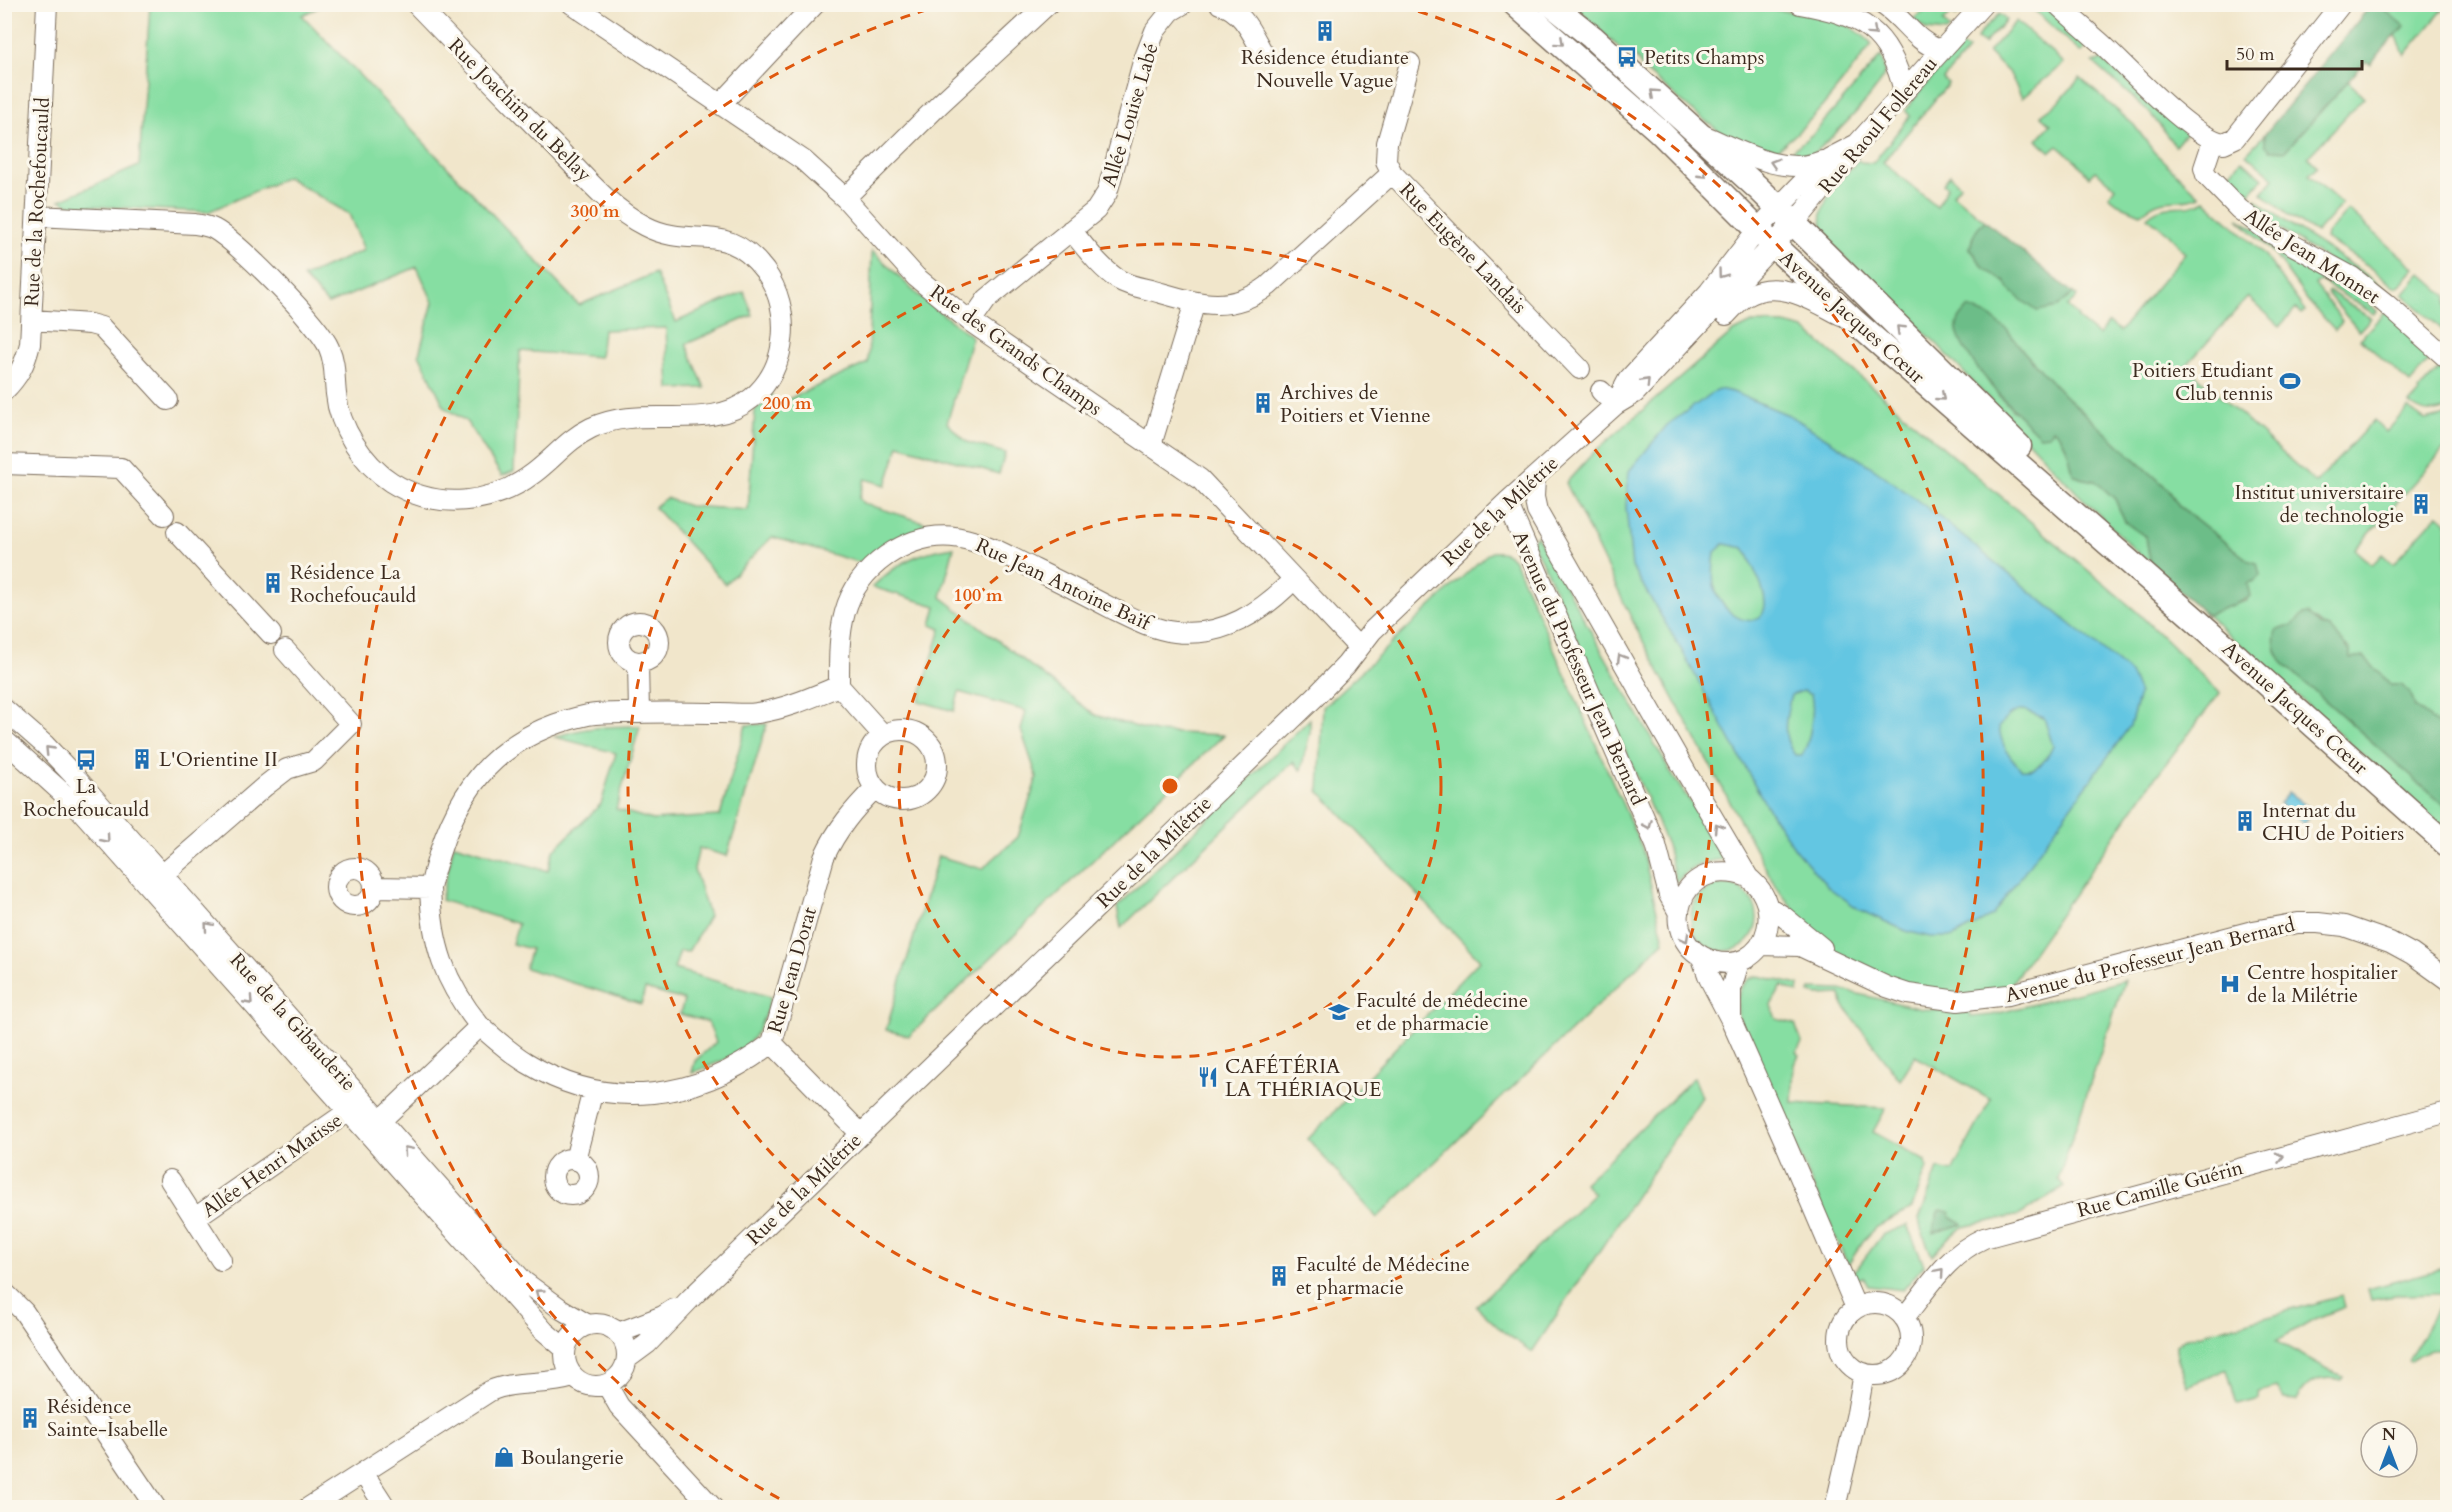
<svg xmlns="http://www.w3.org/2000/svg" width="2452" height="1512" font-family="Cardo,serif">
  <rect width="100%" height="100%" fill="#fbf7ec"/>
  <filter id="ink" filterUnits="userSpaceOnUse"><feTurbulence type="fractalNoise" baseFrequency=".0167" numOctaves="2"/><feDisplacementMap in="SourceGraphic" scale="12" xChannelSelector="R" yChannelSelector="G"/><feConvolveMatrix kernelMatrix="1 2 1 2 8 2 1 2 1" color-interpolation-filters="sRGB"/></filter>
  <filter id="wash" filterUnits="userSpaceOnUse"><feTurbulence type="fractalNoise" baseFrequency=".008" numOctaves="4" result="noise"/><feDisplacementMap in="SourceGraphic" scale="24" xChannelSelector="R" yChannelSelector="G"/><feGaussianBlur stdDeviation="1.35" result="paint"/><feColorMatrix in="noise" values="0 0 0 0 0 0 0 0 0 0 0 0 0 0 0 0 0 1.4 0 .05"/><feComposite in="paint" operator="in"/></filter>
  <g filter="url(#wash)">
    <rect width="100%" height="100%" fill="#f1e6cb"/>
    <path fill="#86dea2" stroke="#608460" stroke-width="1.5" fill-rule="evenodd" d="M1716,4c52,11 116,-3 156,40 -31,40 -61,82 -102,111l-44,-19 -31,-23 -54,-46c-2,-8 -8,-14 -16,-14l-53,-48z
      M150,5h174l-22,10 277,290 76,-32 21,49 68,-30 9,23 -67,29 19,44 -36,1 -3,-61 -63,2 -3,27 -80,-6 -6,120 -12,5 -36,-55 -21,-13 -26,-54 14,-52 -16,-35 -89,37 -25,-27 61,-27 -15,-36 -62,-37 -79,35 -138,-7 -10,-5 79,-34z
      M1934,5h33l-11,11 -4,-3 -9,9 7,7 -4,3 -19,-2 -14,-11z
      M2031,5h13l41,38v5l-4,5 -51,-47z
      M2383,5h64l-42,50z
      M1999,14l7,6 -22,24 -7,-5 3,-6z
      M2016,21l48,42 -42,35 -12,-24 -22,-22z
      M1962,46l6,4 -25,29 5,5 -65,78 54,45 10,-20 -4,-3 7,-9 10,10 -7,9 32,27c-10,7 -12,15 -15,27l14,20 21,14 4,7 49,18 15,-14 4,3 -10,11 11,9 -1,2 21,17 11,-12 11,8 65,-78 -16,-19 -22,-17c18,-18 37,-4 58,-17l59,54 41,57 -3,3 -6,-6 -16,18 -32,-29 -62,69 130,117 58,-63 12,12 22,-24 17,12 22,-5v31l-92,104 17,15 10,-11 11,10 45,-50 9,8v209l-32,-24 -5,-15 -9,-7h-10l-27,-28 -15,2 1,-10 -34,-29 -39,11 -1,20 7,12 164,145v23l-240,-216 13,-7 27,-7v-18l8,-2 2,-18 -8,-2 -70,-55 -11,-17 -104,-94 -40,-43 -16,-21 -48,-13 -3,11 3,10 31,47 22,25 45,21 12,23 3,19 7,4 15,2 20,19 10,23 21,15 5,29 -73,-72 -141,-150 -109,-102c-20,-33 10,-59 30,-82l3,2 12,1 37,-47 -5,-6 44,-52 2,1z
      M1881,56c2,6 4,12 3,18 -4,18 -61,72 -76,85l-25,-1 32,-26z
      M2102,60l85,72 -12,14 -25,-33 -57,-51z
      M2080,78l54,47 20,27 46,44c-24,10 -36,-4 -59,18l-19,-8 -13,-10 7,-9 -21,-16 -6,6 -12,-15 -19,-16 -7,6 -14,-12 14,-16 -10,-9 19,-14z
      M2348,81l16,16 -56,60 9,9 -8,9 33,29 -26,29 -27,-17 -27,-23 12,-15 -28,-24 19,-20v10l20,7z
      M2242,160l21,18 -22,25 -19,-21z
      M2256,199c43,36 92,59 135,95l-4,4 -140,-90z
      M2348,210l67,58 -17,19h-4l-25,-21 -43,-27 1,-5z
      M2238,219c51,29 96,52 139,92l-3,3 -53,-33 -6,4 28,36 -8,9 -27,-29 -36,-50z
      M872,250l46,45 54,42 -25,86 20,19 38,11 -6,21 -100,-29 -13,40 -21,-6 -6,19 4,5 63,20 -2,5c-28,7 -42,16 -63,35l-89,-26 -47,47 -71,-77 12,-9 23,8 59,4 7,-100 15,-16 10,9 88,-40z
      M2421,273l26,23v38l-44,-40z
      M2329,291l42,27 -12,13 -32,-38z
      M2386,311l47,45 -23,27 -50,-44z
      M1752,323l33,1 19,5 333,283 83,81 -66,86 -147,211 -39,6 -60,-8 -65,-30 -28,-22 -39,-49 -137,-253 -73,-151 27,-30 139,-120z
      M2441,367h6v42c-16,5 -23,5 -37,-5l10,-11 -1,-2z
      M1537,536l137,242 56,81c-22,0 -40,7 -54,24l-9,-38 -120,-273 -16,-31z
      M954,547l-13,50 154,118 60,17 69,3 -315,301 -23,-6 52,-174 44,13 36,-32 19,-60 -16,-47 5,-19 -67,-19 -5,19 -35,-10 22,-72 -10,-4 5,-19 -64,-19c27,-25 45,-35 82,-40z
      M1492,552c11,-1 17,1 23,10l127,286 22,93 -287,277 -69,-79 172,-179 -161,-169 4,-84 163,-152z
      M1310,719v14l-9,37 -8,-8 -172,166 -4,-21z
      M767,724l-40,132 -28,-8 -5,21 15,47 -21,36 -8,-1 -6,18 97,28c-17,54 -29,56 -79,76l3,-12 21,-19 -8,-20 -28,-8 4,-14 -39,-11 -4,15 -116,-36 6,-19 -19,-5 6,-20 -77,-24 13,-56 94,27 5,-20 48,-47 15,-51 -61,-16c28,-10 55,-11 85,-11l-24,83 36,11 68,-4 26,-91z
      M1691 918a33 33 0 1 1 66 0a33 33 0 1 1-66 0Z
      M1758,976l41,9 -1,8 -16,-7 -11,19 5,14 19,5 7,19 -5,9 3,3 -6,9 -2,39 94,5 -13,24 53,29 1,7 -15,40 -35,19 -14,14 -15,24 -110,-249c-2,-17 0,-37 20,-40z
      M2125,980l-67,200 6,7 -44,28 -57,12 -15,11 -16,18 -11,-27 -2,-10 19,-50 14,3 39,-73 -76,-43 -15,24 -57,-75 -2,-11 -23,1 -8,-2 1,-4 30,1 81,19 48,3 1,5 21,-2zM1941,1210l21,13 1,1 -30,9 5,-21z
      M1694,1077l8,20 -170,255 -31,-22 -25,-24 118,-112 -10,-11z
      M1907,1225l17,40 -21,25 -35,-4 -5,-9 -8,3 -3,-5 30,-40z
      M2447,1267v85c-14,-5 -27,-1 -37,10l-2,-2 37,-66 -44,1 -30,5 -3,-11z
      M2342,1296l3,11 -31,12 -38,22 67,36 -2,3c-19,-5 -35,1 -44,20l-13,-1 -7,-12 -19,5 1,7 -22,6 -10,-36 -39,17c-4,-15 -13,-26 -12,-41l8,-6z"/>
    <path fill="#6cbd88" stroke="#547453" stroke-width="1.5" d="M2371,5h8l25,21 -34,38 -4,-3 -81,90 -15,-1 -5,-6v-10z
      M1985,221l88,72 -15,14 -21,4 -18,-13 -10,-9 -4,-7 -21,-14 -14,-20c3,-12 5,-20 15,-27z
      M1968,308l20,7 20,16 16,21 40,43 104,94 11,17 70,55 8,2 3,12 -5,6 -8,2 3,13c-4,6 -33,14 -43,19l-56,-49 -5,-29 -21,-15 -10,-23 -20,-18 -15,-3 -7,-4c-3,-15 -7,-37 -21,-45l-3,6 -9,1c-19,-18 -83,-82 -83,-108 0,-9 6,-14 11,-20z
      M2308,614l12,11 10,3 20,22v9l14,-2 27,28h10l9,7 5,15 32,24v77l-164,-145c-7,-11 -11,-20 -7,-32l16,-6 11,-10z
      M1941,1210l9,2 -1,3 14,9 -30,9 5,-21z"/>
    <path fill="#64c6e2" stroke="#507880" stroke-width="1.5" fill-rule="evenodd" d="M1718,389l15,3 58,24 84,53 58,43 173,141 24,20 9,21 -9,32 -138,190 -39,21h-23l-24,-6 -46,-21 -32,-23 -32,-37 -28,-41 -86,-158 -50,-84 -6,-60 3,-36 38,-46zM1724,544l20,4c6,8 8,17 12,26 32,63 -32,57 -42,11 -2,-11 0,-22 1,-33zM1803,691l8,4c4,14 -1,49 -9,60h-7c-15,-19 -9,-38 -4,-60zM2024,710l20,8 9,28c-7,15 -14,25 -32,23 -12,-13 -20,-24 -22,-42 7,-10 12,-15 25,-17z
      M2288,792l25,19 -9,13 -25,-20z"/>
  </g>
  <g filter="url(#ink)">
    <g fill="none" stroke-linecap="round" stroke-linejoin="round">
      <g stroke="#7b6c5b" stroke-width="22">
        <path id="minor" d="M572,4l231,156 42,38 71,79 55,45 229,157 159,169
          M1220,4c23,7 32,30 43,49
          M1800,4c60,11 90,25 104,88
          M1882,4c24,16 31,36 59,47
          M2057,4c15,14 30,27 45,40 25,23 91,95 122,99l11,-5 106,-134
          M721,104l94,-100
          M1705,136c36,15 79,41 117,25
          M2213,141l-9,27 2,7 33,34 30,23 83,45 33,26 63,56
          M1392,173l-6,-12 1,-18 23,-80
          M845,198l95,-94 108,-100
          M37,216l158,8c6,1 14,2 19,5 24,13 105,95 115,119 7,16 5,30 7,46 3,33 27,70 55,88 46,29 101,23 143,-9 20,-15 34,-34 57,-45 51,-25 118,6 161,-30 37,-31 40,-89 13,-127 -40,-53 -72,-20 -120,-45 -34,-17 -62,-51 -89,-79 -47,-47 -94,-95 -140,-143
          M1071,230c15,18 29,38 48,50 10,6 24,8 35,11 43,12 75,24 114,-5l124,-113 188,196
          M1726,315c6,-6 13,-15 21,-19 32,-18 64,4 94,19
          M32,320l58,4 11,3 67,73
          M971,322l16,-23 109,-89 11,-17 36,-131 12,-31 16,-20 12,-7
          M4,391c15,-15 21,-27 26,-47l17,-340
          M1601,391l14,14
          M1615,405l13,-25 81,-88 49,-63 55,-57 17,-14 25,-13
          M1151,445l44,-143
          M4,464l117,4 43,47
          M1535,478l-1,19 3,14 150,263 61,103c4,4 10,9 13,14 14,23 8,55 -16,68 -9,5 -22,5 -32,2 -60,-18 -37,-110 35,-84
          M1507,502l149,343 13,50 10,18
          M177,532l94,102
          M619 642a20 20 0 1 1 40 0a20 20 0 1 1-40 0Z
          M638,662l1,51
          M4,709l41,36 33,35 445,501 38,28 27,16
          M867 765a35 35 0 1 1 70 0a35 35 0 1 1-70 0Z
          M883,735l-44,-49c0,-53 -1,-96 47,-130 56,-38 96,-14 148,13 27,13 54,27 81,41 19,9 39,20 60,22 48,6 87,-20 119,-53
          M4,740l73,66 467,525 21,18
          M336 887a19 19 0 1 1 38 0a19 19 0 1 1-38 0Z
          M153,883l112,-97 22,-17 27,-8 37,-37 -66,-74
          M374,887l56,1c20,-91 62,-153 158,-173 16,-3 34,-2 51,-2 27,-1 54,0 82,0 12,0 25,2 36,0 29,-4 55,-16 82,-27
          M430,888c2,57 14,94 50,138
          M1768,907l15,9 39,32
          M1761,945l39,1 87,41 21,7 50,7 50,-6 245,-64 45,-8h20l26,3 46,16 22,12 36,26
          M1702,958l7,20 22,42 54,122 71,166
          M1731,1017v-28l8,-27
          M372,1129l108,-103c15,13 30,27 47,37 82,50 171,37 245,-20
          M861,1134l-89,-91 52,-186c13,-28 29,-47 51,-69
          M553 1177a18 18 0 1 1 36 0a18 18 0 1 1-36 0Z
          M575,1160l18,-70
          M170,1180l51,80
          M195,1218l154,-107
          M4,1292l20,20 132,196
          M1839 1339a36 36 0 1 1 72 0a36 36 0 1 1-72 0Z
          M1904,1318c24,-30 44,-64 80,-80l464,-126
          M565 1355a31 31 0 1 1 62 0a31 31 0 1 1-62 0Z
          M618,1333l45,-17 11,-7
          M628,1358l19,-14 44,-46 624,-601 31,-32 26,-34 135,-129 108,-97 20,-12 168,-180 39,-47 16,-23 125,-139
          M607,1385l12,21 94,102
          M364,1474l22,34
          M308,1508l182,-117c25,-11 56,-5 83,-14
          M1835,1508l22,-95 7,-40"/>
      </g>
      <g stroke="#7b6c5b" stroke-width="27">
        <path id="major" d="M1515,4l144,127 114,114 81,76 342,299 252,225
          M1551,4l41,33 166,151 261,258"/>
      </g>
      <use href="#minor" stroke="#fff" stroke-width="20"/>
      <use href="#major" stroke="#fff" stroke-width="24"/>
    </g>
    <defs><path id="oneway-chevron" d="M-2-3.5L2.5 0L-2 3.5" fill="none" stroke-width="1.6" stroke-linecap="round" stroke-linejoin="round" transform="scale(1.5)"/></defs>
    <g stroke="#a79f9a">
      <use href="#oneway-chevron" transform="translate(1873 32) rotate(42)"/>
      <use href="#oneway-chevron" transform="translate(1560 42) rotate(42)"/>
      <use href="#oneway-chevron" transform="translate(1654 93) rotate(-138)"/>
      <use href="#oneway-chevron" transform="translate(1774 163) rotate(-163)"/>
      <use href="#oneway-chevron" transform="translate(1703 174) rotate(44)"/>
      <use href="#oneway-chevron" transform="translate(1722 274) rotate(126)"/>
      <use href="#oneway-chevron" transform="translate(1900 329) rotate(-136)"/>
      <use href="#oneway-chevron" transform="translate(1646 382) rotate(-46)"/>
      <use href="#oneway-chevron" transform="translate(1941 397) rotate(41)"/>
      <use href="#oneway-chevron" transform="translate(1621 658) rotate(-120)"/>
      <use href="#oneway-chevron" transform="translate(49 750) rotate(-134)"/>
      <use href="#oneway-chevron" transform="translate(1648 825) rotate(66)"/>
      <use href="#oneway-chevron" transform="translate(1718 827) rotate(-121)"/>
      <use href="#oneway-chevron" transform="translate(106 839) rotate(49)"/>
      <use href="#oneway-chevron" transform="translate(208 926) rotate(-131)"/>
      <use href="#oneway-chevron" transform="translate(1685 938) rotate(61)"/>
      <use href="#oneway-chevron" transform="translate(249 1001) rotate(48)"/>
      <use href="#oneway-chevron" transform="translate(407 1150) rotate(-131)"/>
      <use href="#oneway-chevron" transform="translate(2280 1157) rotate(-15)"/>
      <use href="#oneway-chevron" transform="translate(1940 1272) rotate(-49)"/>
      <use href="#oneway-chevron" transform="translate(539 1293) rotate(-144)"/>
    </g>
  </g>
  <g fill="none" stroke="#df570d" stroke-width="3" stroke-dasharray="10 8">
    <circle cx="1170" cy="786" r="271"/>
    <circle cx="1170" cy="786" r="542"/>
    <path d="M795 1507A813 813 0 0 1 939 6M1401 6A813 813 0 0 1 1545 1507"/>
  </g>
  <defs>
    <g id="building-bare" transform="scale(1.62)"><path d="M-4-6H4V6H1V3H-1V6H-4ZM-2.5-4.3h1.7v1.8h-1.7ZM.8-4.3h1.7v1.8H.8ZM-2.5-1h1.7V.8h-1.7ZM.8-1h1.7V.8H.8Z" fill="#1f6fb2" stroke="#fbf7ec" stroke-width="2.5" paint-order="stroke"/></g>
    <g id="bus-bare" transform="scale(1.62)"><path d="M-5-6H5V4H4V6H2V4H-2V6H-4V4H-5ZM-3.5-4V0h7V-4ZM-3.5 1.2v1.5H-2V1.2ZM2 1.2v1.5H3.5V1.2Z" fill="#1f6fb2" stroke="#fbf7ec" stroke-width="2.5" paint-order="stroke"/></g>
    <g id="stadium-bare" transform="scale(1.62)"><path d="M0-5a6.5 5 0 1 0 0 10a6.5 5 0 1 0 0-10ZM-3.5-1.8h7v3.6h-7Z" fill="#1f6fb2" stroke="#fbf7ec" stroke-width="2.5" paint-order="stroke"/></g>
    <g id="hospital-bare" transform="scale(1.62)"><path d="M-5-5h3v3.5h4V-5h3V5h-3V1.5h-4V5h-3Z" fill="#1f6fb2" stroke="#fbf7ec" stroke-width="2.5" paint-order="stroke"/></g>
    <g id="university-bare" transform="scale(1.62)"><path d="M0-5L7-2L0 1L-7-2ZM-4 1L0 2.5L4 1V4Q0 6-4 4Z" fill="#1f6fb2" stroke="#fbf7ec" stroke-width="2.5" paint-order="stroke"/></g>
    <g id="restaurant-bare" transform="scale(1.62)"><path d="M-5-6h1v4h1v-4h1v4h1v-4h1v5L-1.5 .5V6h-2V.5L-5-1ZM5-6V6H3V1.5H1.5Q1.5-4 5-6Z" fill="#1f6fb2" stroke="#fbf7ec" stroke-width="2.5" paint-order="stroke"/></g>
    <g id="shop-bare" transform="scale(1.62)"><path d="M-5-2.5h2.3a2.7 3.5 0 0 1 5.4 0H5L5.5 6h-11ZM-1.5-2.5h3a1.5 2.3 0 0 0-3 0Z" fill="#1f6fb2" stroke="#fbf7ec" stroke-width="2.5" paint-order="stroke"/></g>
  </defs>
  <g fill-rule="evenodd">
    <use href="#building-bare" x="1325" y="31"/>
    <use href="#bus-bare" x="1627" y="57"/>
    <use href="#stadium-bare" x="2290" y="381"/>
    <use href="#building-bare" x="1263" y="403"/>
    <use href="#building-bare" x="2421" y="504"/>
    <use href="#building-bare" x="273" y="583"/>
    <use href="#building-bare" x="142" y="759"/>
    <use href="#bus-bare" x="86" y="760"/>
    <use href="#building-bare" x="2245" y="821"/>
    <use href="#hospital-bare" x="2230" y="984"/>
    <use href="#university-bare" x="1339" y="1012"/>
    <use href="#restaurant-bare" x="1208" y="1077"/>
    <use href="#building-bare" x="1279" y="1276"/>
    <use href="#building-bare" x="30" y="1418"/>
    <use href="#shop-bare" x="504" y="1457"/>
  </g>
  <g text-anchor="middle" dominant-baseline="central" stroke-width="6" stroke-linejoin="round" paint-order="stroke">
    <g font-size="20" fill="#3b2a1e" stroke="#fbf7ec" text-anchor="start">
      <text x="1325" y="57" text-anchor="middle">Résidence étudiante<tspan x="1325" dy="23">Nouvelle Vague</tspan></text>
      <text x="1644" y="57">Petits Champs</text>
      <text x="2273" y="370" text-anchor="end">Poitiers Etudiant<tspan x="2273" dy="23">Club tennis</tspan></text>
      <text x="1280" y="392">Archives de<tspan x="1280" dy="23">Poitiers et Vienne</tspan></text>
      <text x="2404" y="492" text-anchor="end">Institut universitaire<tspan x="2404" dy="23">de technologie</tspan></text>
      <text x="290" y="572">Résidence La<tspan x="290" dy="23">Rochefoucauld</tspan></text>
      <text x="159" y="759">L'Orientine II</text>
      <text x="86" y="786" text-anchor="middle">La<tspan x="86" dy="23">Rochefoucauld</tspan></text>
      <text x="2262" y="810">Internat du<tspan x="2262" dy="23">CHU de Poitiers</tspan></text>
      <text x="2247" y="972">Centre hospitalier<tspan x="2247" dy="23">de la Milétrie</tspan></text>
      <text x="1356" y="1000">Faculté de médecine<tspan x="1356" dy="23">et de pharmacie</tspan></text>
      <text x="1225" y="1066">CAFÉTÉRIA<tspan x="1225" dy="23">LA THÉRIAQUE</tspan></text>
      <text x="1296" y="1264">Faculté de Médecine<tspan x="1296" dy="23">et pharmacie</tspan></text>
      <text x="47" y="1406">Résidence<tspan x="47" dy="23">Sainte-Isabelle</tspan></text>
      <text x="521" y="1457">Boulangerie</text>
    </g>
    <g font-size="20" fill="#3b2a1e" stroke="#fbf7ec">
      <text transform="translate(520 110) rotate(45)">Rue Joachim du Bellay</text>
      <text transform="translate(1130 115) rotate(-73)">Allée Louise Labé</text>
      <text transform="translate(1878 125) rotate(-50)">Rue Raoul Follereau</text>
      <text transform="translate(37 202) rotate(-87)">Rue de la Rochefoucauld</text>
      <text transform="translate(1463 248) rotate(46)">Rue Eugène Landais</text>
      <text transform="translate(2312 256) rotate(33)">Allée Jean Monnet</text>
      <text transform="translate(1852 317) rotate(42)">Avenue Jacques Cœur</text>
      <text transform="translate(1016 350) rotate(36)">Rue des Grands Champs</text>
      <text transform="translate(1500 511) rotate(-43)">Rue de la Milétrie</text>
      <text transform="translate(1063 584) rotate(25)">Rue Jean Antoine Baïf</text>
      <text transform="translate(1579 668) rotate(66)">Avenue du Professeur Jean Bernard</text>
      <text transform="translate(2295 708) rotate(42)">Avenue Jacques Cœur</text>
      <text transform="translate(1154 852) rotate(-44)">Rue de la Milétrie</text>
      <text transform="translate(2150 960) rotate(-14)">Avenue du Professeur Jean Bernard</text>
      <text transform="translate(792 970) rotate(-74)">Rue Jean Dorat</text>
      <text transform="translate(293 1022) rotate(48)">Rue de la Gibauderie</text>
      <text transform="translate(272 1165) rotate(-35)">Allée Henri Matisse</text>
      <text transform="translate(804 1189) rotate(-44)">Rue de la Milétrie</text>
      <text transform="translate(2160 1189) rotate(-15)">Rue Camille Guérin</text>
    </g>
  </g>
  <circle cx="1170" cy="786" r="9" fill="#df570d" stroke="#fbf7ec" stroke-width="3"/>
  <g font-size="18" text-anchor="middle" font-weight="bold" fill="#df570d" stroke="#fbf7ec" stroke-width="6" stroke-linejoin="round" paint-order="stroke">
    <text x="595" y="217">300 m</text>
    <text x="787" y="409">200 m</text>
    <text x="978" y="601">100 m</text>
  </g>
  <rect width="2452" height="1512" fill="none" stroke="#fbf7ec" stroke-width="24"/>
  <g transform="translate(2389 1449)"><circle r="28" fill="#fbf7ec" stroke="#aea59a" stroke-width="1.5"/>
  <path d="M0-4.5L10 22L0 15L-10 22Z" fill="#1f6fb2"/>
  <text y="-9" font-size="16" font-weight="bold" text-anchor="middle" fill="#3b2a1e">N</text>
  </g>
  <path d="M2227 60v9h135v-9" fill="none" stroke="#3b2a1e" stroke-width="3"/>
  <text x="2236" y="60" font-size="18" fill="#3b2a1e" stroke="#fbf7ec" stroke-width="4.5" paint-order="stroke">50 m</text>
</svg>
